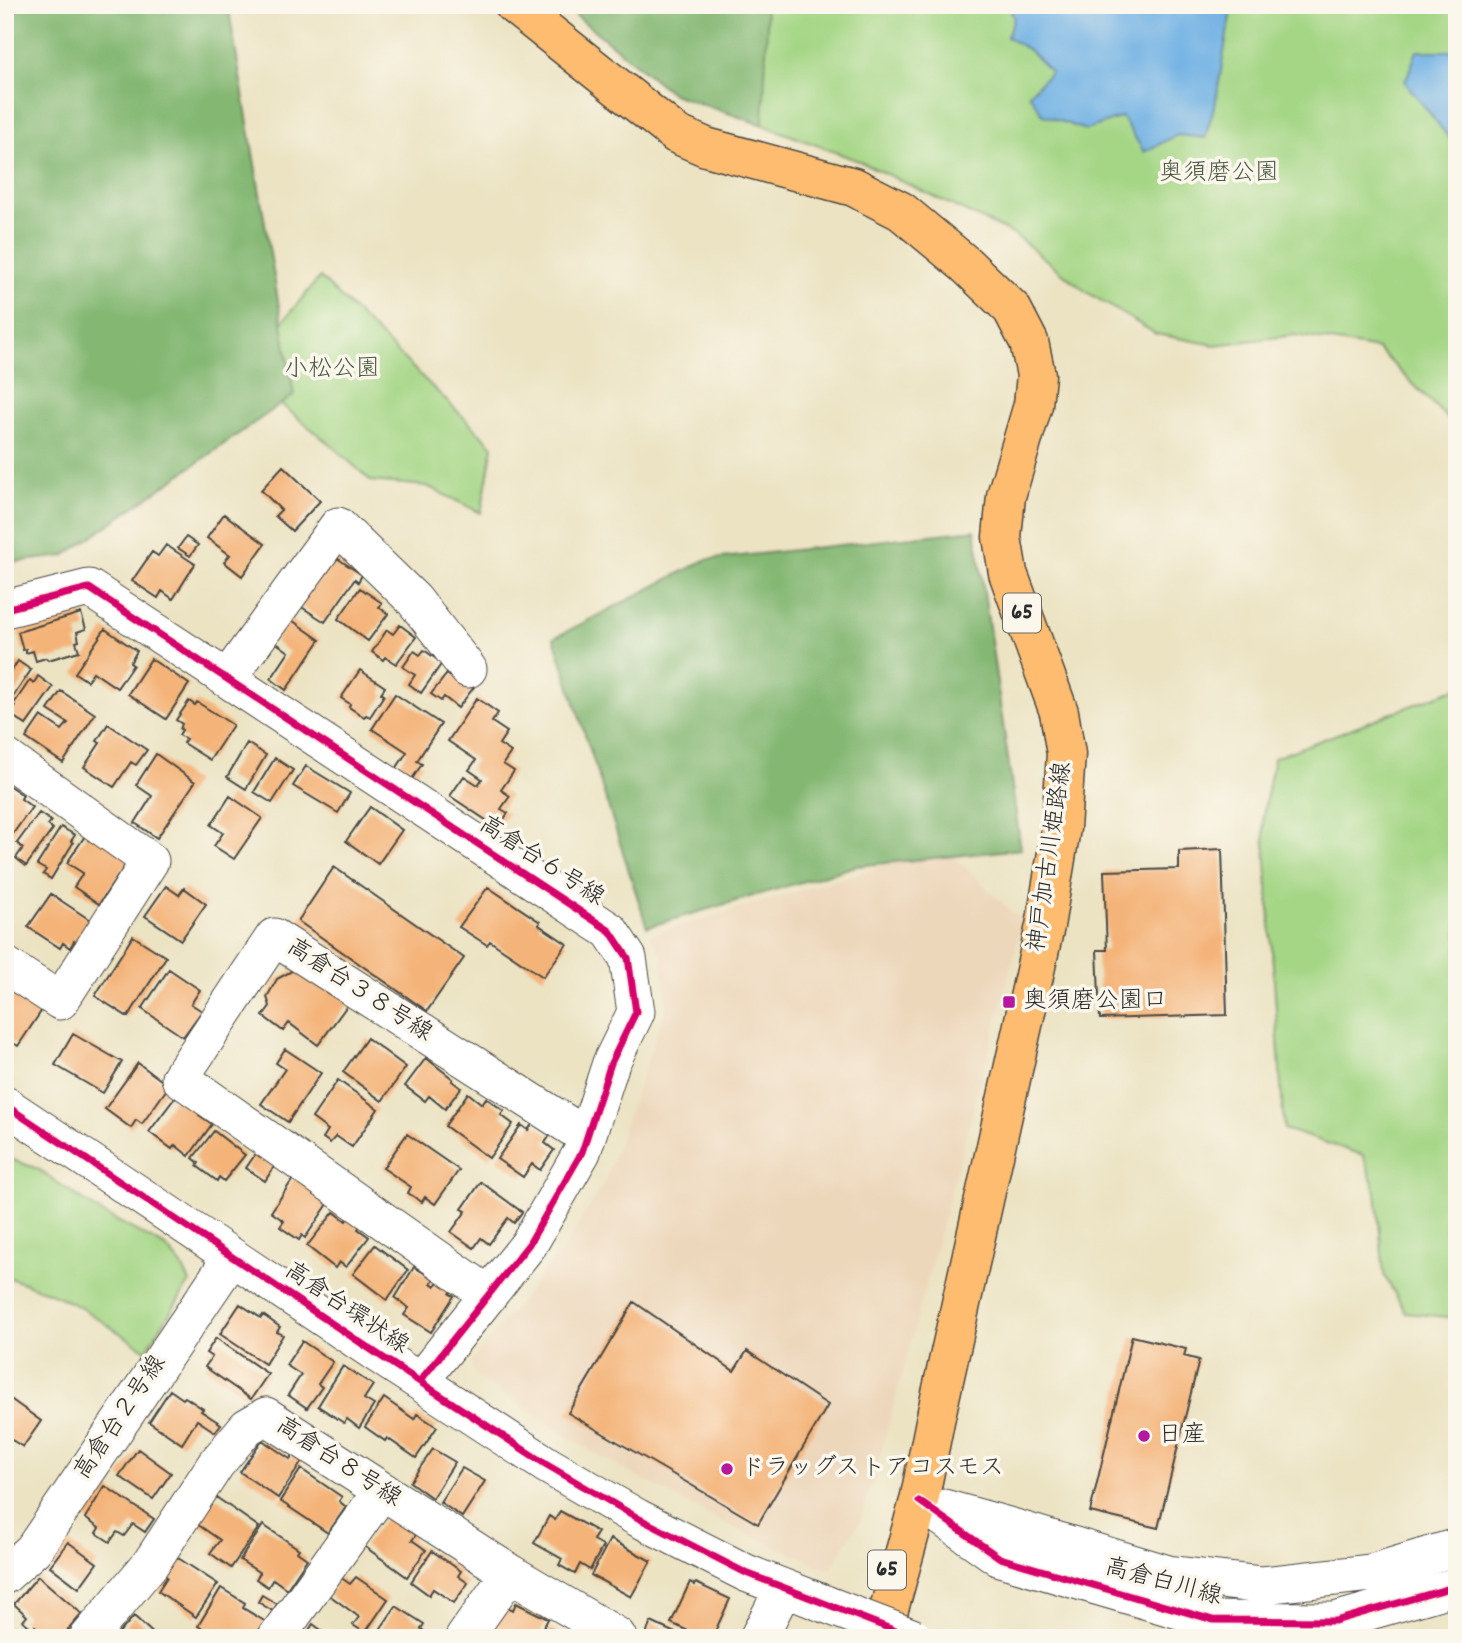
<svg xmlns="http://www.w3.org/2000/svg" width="1462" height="1643" font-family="Dekko,'Klee One',sans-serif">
  <rect width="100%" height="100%" fill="#fbf7ec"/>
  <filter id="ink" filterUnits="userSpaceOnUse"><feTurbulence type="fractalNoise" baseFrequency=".0143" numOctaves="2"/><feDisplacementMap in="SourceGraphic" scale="14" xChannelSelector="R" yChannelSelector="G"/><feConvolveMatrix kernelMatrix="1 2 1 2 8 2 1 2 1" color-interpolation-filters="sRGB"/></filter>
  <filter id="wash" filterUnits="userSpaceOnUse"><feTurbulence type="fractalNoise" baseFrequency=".00686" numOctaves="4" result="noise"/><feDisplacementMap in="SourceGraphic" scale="28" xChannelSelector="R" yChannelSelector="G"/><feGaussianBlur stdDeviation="1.57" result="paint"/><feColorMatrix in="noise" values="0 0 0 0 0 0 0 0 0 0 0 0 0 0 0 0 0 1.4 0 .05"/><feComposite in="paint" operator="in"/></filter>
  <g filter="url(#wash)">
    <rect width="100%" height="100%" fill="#ece3c3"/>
    <path fill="#edd7bb" d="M944,848l79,74 -144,538 -19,61 -30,49 -107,-47 -129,-70 -121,-79 -2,-13 93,-113 41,-67 62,-176 -6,-51 -11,-19z"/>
    <path fill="#a4d685" stroke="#688058" stroke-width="2" d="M563,5h894v423l-79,-79 -83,-14 -80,10 -59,-11 -71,-43 -70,-56 -156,-74 -96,-36 -90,-31z
      M320,277l173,169 -12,67 -54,-27 -56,-5 -39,-35 -91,-75z
      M1457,688v630l-51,-5 -22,-38 -8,-83 -13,-37 -79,-26 -21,-313 11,-58z
      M5,1157l33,12 62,43 66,35 16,19 8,16 -44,68 -66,-43 -25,-12 -50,-19z"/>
    <path fill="#83b772" stroke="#57714e" stroke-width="2" d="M5,5h223l66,390 -230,161 -59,7z
      M563,5h202l2,23 -4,97 -90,-31z
      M975,530l46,319 -165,17 -209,61 -93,-289 151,-78z"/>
    <path fill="#70b1e4" stroke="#4e6e88" stroke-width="2" d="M1008,5h224l-16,95 -11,38 -28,-3 -33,17 -22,-35 -37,13 -42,-15 -14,-21 22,-22 -21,-21 -23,-14 7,-19z
      M1417,51h40v97l-52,-66z"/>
    <g id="blocks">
      <path fill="#f4b479" d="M283,466l37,35 -28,30 -17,-15 6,-6 -20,-20z
        M224,514l41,30 -23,32 -18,-14 6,-7 -23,-17z
        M186,537l12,8 -8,11 -12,-8z
        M166,545l29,19 -22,35 -11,-8 -4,7 -26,-17 20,-29 6,4z
        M334,556l28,19 -4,7 -3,-3 -30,43 -25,-16z
        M360,588l22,15 -3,4 9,7 -20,27 -30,-22z
        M81,613l5,16 -9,3 2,9 -3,1 3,9 -31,9 -2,-2 -10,3 -3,-10 -7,2v-4l-3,1 -5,-18z
        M286,616l34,24 -34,50 -15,-11 18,-27 -14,-10z
        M400,625l16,12 -20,27 -11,-7 -2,3 -11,-8 15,-22 6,4z
        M105,629l32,22 -7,12 3,2 -16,23 -24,-16 -6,9 -12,-8z
        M424,650l18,13 -21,30 -12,-9 6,-9 -12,-8 11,-16 6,4z
        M151,659l38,25 -23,35 -38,-25z
        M18,661l13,9 -26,39v-35l3,2z
        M360,670l25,17 -4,6 3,2 -14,22 -4,-2 -2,2 -15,-10 1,-3 -9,-6z
        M455,672l19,15 -16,21 -14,-11 -3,4 -10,-7 16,-20 4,3z
        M38,676l15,11 -27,38 -16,-11 5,-8 -2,-1 17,-25 4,3z
        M61,691l34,23 -32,49 -37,-25 15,-22 21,14 6,-7 -20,-13z
        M395,694l46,30 -24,37 5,3 -12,18 -16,-10 13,-20 -35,-23z
        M477,698l21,15 -6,9 15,10 -8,12 12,8 -8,12 11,7 -13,19 9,6 -9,13 7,4 -10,15 -48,-32 14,-20 14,9 4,-6 -13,-9 7,-10 -28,-19z
        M189,701l6,4 2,-3 36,23 -23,35 -27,-17 3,-4 -7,-4 3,-5 -2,-1 2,-5 -6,-4z
        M108,724l39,26 -11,15 -5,-3 -17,25 -30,-20 16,-24 -3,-2z
        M247,743l19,12 -20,34 -19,-12z
        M156,754l39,28 -38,56 -22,-15 17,-27 -16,-11z
        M275,758l18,12 -21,33 -18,-11z
        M306,766l44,27 -12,20 -45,-27z
        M5,783l18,12 -2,4 11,8 -27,38z
        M230,796l32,22 -28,41 -20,-13 9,-13 -12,-8z
        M370,807l32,23 -24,34 -32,-23z
        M39,813l12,8 -3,4 5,4 -27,37 -10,-8 7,-10 -6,-5z
        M61,827l14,8 -4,6 2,2 -22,36 -8,-5 3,-4 -9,-5z
        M89,830l41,28 -31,46 -25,-17 9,-14 -16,-10z
        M1222,849l5,166 -127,4 -3,-69h10l-3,-79 75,-2v-18z
        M334,867l130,91 -37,53 -129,-90z
        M166,886l13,9 5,-7 22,16 -25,36 -36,-24z
        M488,887l52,35 -1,3 28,19 -24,33 -53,-36 -3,4 -28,-18z
        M51,894l42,28 -14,22 -5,-3 -4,7 -7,-5 -3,5 -32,-21z
        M133,936l33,21 -38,60 -33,-21z
        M299,967l50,36 -31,42 -29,-22 -6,8 -20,-15 7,-10 -3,-9 10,-18z
        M169,969l31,21 -9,14 11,7 -19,26 -41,-28z
        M12,986l32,21 -26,39 -13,-8v-42z
        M73,1034l49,28 -19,31 -48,-28z
        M367,1038l39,29 -24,34 -39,-29z
        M285,1049l36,24 -33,49 -27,-18 24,-35 -9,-6z
        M426,1058l27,21 -1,2 9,7 -16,21 -16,-13 -4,5 -20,-15z
        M138,1063l31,23 -27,38 -6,-4 -5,8 -26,-19z
        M338,1080l40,29 -26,38 -16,-11 -6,7 -7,-5 5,-8 -16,-12z
        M468,1093l14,11 4,-6 18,13 -3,4 12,9 -24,34 -44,-32z
        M177,1095l23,17 -1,3 13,9 -23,32 -14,-11 -3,4 -23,-17z
        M533,1123l17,12 -5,8 9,7 -14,20 -8,-6 -9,13 -26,-18 24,-34 7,5z
        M214,1131l31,24 -21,26 -5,-4 -2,4 -20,-15 2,-3 -6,-5z
        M407,1134l52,36 -24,34 -10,-7 -3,5 -14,-9 3,-6 -28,-19z
        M259,1149l18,13 -12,19 -19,-13z
        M295,1176l35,25 -25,37 -3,-3 -3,5 -19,-13 4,-6 -13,-9z
        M481,1182l41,30 -8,11 -6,-5 -19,26 -8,-6 -7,10 -23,-16 15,-21 -4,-2z
        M334,1212l12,9 5,-7 11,9 -4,6 11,8 -23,30 -7,-5 -4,6 -28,-22z
        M375,1245l33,25 -21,30 -34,-26z
        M414,1267l20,12 -3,4 4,3 6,-9 14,10 -5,7 4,2 -23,36 -27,-17 5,-7 -14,-10z
        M634,1302l100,69 13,-20 81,54 -70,119 -190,-111z
        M240,1304l21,14 2,-3 17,12 -3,5 6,3 -18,29 -45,-30z
        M1132,1336l54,13 -2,7 15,4 -41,168 -68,-16z
        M216,1338l52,36 -17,25 -46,-32 7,-10 -6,-4z
        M302,1341l31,21 -15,22 4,3 -15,21 -19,-13 13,-20 -15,-10z
        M343,1366l30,19 -9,14 10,6 -15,23 -12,-9 -3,4 -26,-17z
        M170,1390l13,9 2,-2 18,12 -2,2 20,13 -6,8 -18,-12 -15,24 -33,-22z
        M5,1395l36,26 -18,26 -11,-7 -3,4 -4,-2z
        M384,1398l30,21 3,-5 20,13 -21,31 -29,-20 -2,3 -20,-14z
        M262,1440l28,19 4,-5 9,6 -25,38 -38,-26z
        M138,1449l33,24 -18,26 -34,-23z
        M433,1449l22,13 -23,36 -22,-16z
        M462,1468l23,13 -23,36 -22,-15z
        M301,1469l41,28 -3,4 7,6 -18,26 -48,-32z
        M105,1486l49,33 -9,13 -12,-8 -9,12 -7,-4 -7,10 -14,-9 3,-5 -14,-10z
        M216,1497l43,30 -28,41 -21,-15 10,-13 -23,-16z
        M560,1511l38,21 -5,8 10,6 -13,24 -10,-6 -5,10 -16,-9 3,-6 -28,-16 15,-27 6,4z
        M388,1514l28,21 -4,5 14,10 -19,27 -43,-31z
        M263,1525l36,24 -2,3 10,7 -20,30 -14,-10 -5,8 -12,-8 4,-6 -20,-13z
        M610,1539l41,22 -20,36 -40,-22z
        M68,1542l29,21 -18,25 -29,-22z
        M432,1551l29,20 -3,5 10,7 -14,20 -21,-14 -4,6 -18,-13z
        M175,1556l43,28 -22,33 -38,-26 9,-14 -4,-3z
        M38,1576l44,38 -21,24h-13l-13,-12 -2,3 -10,-8 4,-5 -13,-12z
        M340,1577l10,7 6,-7 32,22 -23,34 -12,-8 6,-8 -30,-22z
        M690,1582l5,3 1,-2 34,16 -18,39h-9l-32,-15z
        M221,1588l24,15 -2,5 23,14 -9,16h-41l-18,-12z
        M262,1595l15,9 -4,7 -15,-9z
        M516,1603l32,16 -10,19h-37l-12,-6 14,-27 10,5z
        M396,1606l28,18 -3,5 13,9h-52l-5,-4z
        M134,1616l24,22h-43z
        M651,1622l35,16h-42z
        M313,1624l19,14h-28z
        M549,1628l13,7 2,-3 11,6h-31z"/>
    </g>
  </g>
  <g filter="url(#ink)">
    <use href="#blocks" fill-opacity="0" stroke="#484742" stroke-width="2"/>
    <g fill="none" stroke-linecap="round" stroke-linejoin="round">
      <g stroke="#484742" stroke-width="39">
        <path id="minor" d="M5,609l84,-21 521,343 18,27 8,54 -25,51 -29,89 -53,92 -109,137
          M227,679l111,-153 76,74 54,69
          M5,757l145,104 -90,140 -55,-36
          M5,1105l386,258 156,102 91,53 108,55 79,31
          M489,1295l-309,-217 94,-141 313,200
          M919,1501l81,57 213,62 122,1 122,-35
          M944,1508l68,19 156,47 94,11 109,-12 86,-26
          M5,1575l28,-25 199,-293
          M88,1638l63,-75 65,-99 31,-37 19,-11 244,157 107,63 1,2
          M276,1638l106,-147
          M464,1638l46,-65
          M758,1638l26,-50"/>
      </g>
      <g stroke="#484742" stroke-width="41">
        <path id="major" d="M514,5l162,129 30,13 148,40 47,24 64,53 47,45 17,33 7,33 -3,30 -27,91 -4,41 6,36 51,139 7,42 -5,74 -16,98 -109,490 -17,85 -38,137"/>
      </g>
      <use href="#minor" stroke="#fff" stroke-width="37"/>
      <use href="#major" stroke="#febc70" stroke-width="38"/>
      <g stroke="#484742" stroke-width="39" stroke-linecap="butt">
        <path id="minor-bridge" d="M825,1604l89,34"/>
      </g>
      <use href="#minor-bridge" stroke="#fff" stroke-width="37"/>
      <g stroke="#fbf7ec" stroke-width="11">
        <path id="cycleway" d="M5,609l84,-21 521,343 18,27 8,54 -25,51 -29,89 -53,92 -109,137
          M5,1105l386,258 156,102 91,53 108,55 168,65
          M919,1501l81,57 213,62 122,1 122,-35"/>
      </g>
      <use href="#cycleway" stroke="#d6006c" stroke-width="7"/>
    </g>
  </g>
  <g fill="#b5179e" stroke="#fbf7ec" stroke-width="2.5">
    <rect x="1002" y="995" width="14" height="14" rx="3.5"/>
    <circle cx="1144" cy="1436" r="7"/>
    <circle cx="727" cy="1469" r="7"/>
  </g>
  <g text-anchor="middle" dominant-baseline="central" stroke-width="7" stroke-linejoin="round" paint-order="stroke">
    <g fill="#fbf7ec" stroke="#696865" stroke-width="2">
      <rect x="1003" y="593.5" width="38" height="39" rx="5"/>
      <rect x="868" y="1550.5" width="38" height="39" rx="5"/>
    </g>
    <g font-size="23" font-weight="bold" fill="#2b2b2b">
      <text x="1022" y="613">65</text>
      <text x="887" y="1570">65</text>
    </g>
    <g font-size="24" fill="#495642" stroke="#fbf7ec">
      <text x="1219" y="174">奥須磨公園</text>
      <text x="332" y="370">小松公園</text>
    </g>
    <g font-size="24" fill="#2b2b2b" stroke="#fbf7ec">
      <text transform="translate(1051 857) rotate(-82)">神戸加古川姫路線</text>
      <text transform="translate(541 862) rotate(33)">高倉台６号線</text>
      <text transform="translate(359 991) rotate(33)">高倉台３８号線</text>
      <text transform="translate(346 1309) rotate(34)">高倉台環状線</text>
      <text transform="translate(121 1418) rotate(-56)">高倉台２号線</text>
      <text transform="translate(338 1463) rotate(33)">高倉台８号線</text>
      <text transform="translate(1163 1583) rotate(15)">高倉白川線</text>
    </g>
    <g font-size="24" fill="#2b2b2b" stroke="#fbf7ec" text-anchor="start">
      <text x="1023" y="1002">奥須磨公園口</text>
      <text x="1158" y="1436">日産</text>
      <text x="741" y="1469">ドラッグストアコスモス</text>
    </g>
  </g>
  <rect width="1462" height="1643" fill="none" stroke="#fbf7ec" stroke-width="28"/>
</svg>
